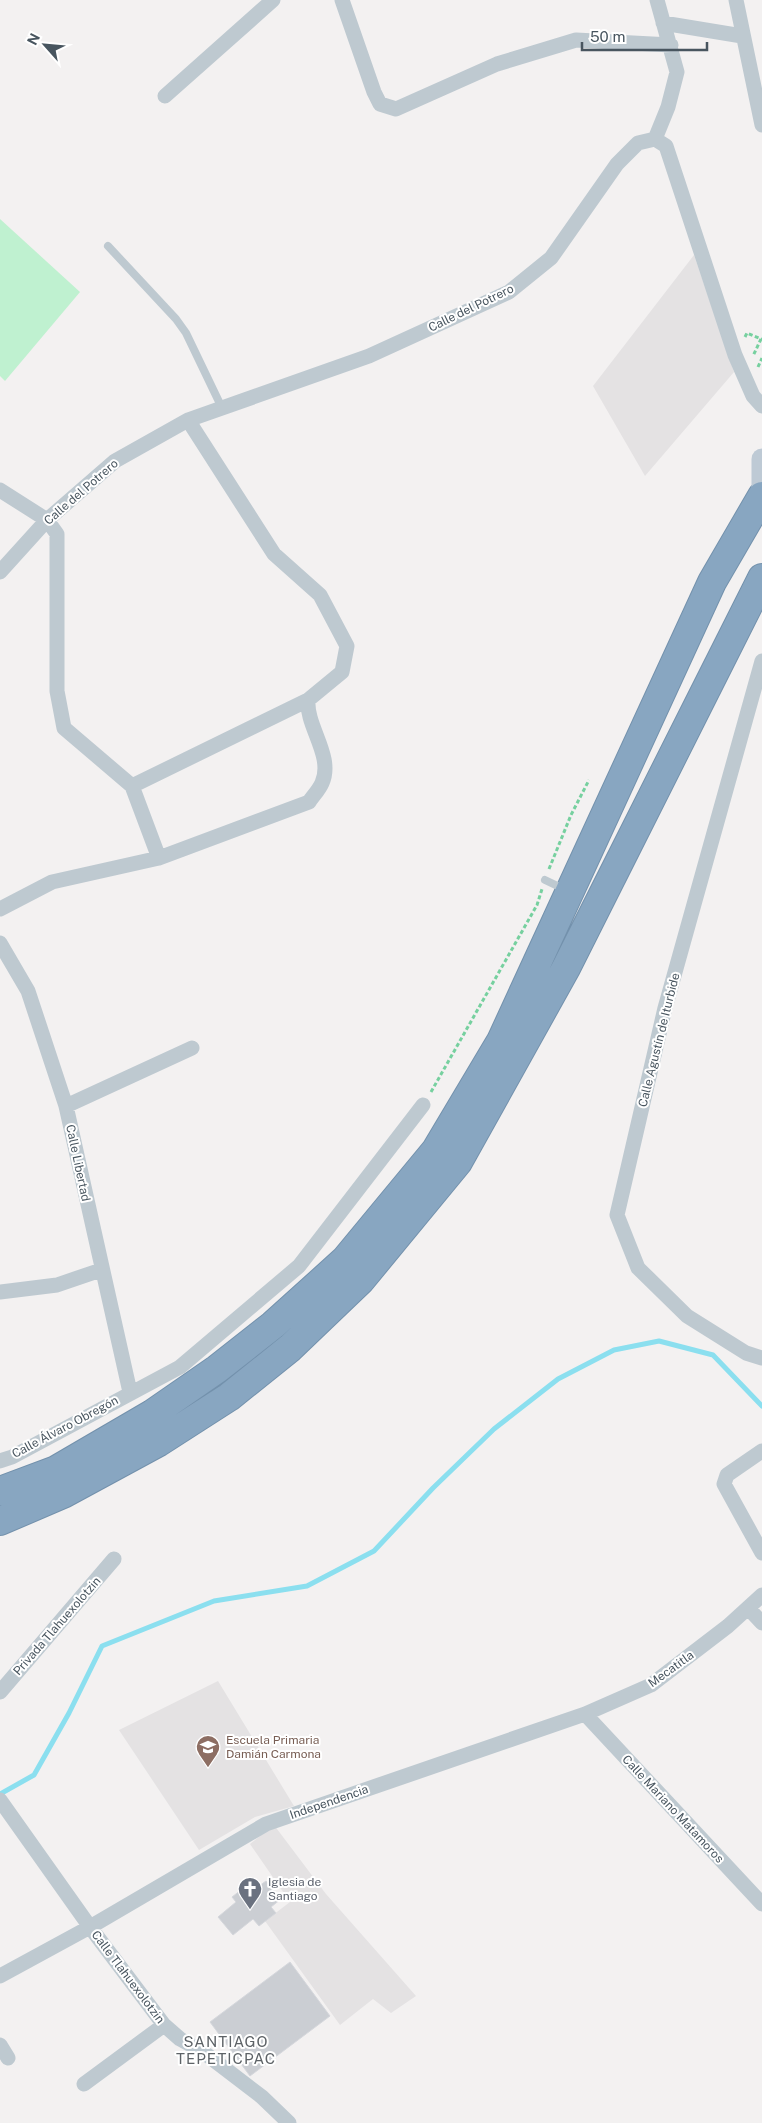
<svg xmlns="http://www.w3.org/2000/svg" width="762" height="2123" font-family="'Public Sans',sans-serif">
  <rect width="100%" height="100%" fill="#f3f1f1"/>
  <path fill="#e4e2e3" d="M694,255l40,117 -89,104 -52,-90z
    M218,1681l76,125 -39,11 -56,33 -80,-120z
    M274,1825l52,69 90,102 -25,17 -18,-14 -33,26 -75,-104 25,-19 -40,-58z"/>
  <path fill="#bff1d0" d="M0,219l80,73 -75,89 -5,-5z"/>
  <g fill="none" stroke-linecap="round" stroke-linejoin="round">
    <path stroke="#8bdfef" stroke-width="5" d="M0,1794l34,-19 35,-62 33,-67 112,-45 93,-15 67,-35 59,-63 61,-59 64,-50 56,-29 45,-9 54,14 49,51"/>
  </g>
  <path fill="#cbced3" stroke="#d5d7dc" d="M266,1881l15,18 -10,8 5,6 -17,13 -6,-7 -20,16 -15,-18 18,-15 -4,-5 18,-14 5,6z
    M290,1962l40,54 -80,60 -40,-54z"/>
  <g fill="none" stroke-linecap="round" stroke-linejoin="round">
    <g stroke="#7391ac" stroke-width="30">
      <path id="motorway" d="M0,1491l56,-21 96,-56 65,-45 56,-44 72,-65 91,-110 65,-109 211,-459 50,-86
        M0,1521l63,-27 96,-52 70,-45 61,-49 70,-67 98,-119 108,-194 196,-390"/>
    </g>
    <path stroke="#76d09f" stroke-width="3" stroke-dasharray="4 2.5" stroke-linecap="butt" d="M745,337l2,-4 14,6 -8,17
      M758,367l4,-9
      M549,869l22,-54 18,-35
      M431,1092l106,-187 5,-16"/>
    <path stroke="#bec9d0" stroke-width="8" d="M108,246l68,73 10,14 36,75
      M545,880l21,10"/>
    <path stroke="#bec9d0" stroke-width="15" d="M342,0l32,92 6,12 16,5 101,-45 79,-24 95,5
      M736,0l26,125
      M663,23l79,13
      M165,96l108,-96
      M655,139l13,-32 9,-35 -20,-72
      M0,490l47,30 10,14v157l7,37 68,58 27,72
      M0,572l47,-52 68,-59 73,-41 181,-64 140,-64 42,-34 66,-94 21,-21 17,-4 11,7 69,209 18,41 9,10
      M762,661l-97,347 -48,207 21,53 49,48 59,37 16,5
      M132,786l176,-86
      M0,909l52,-27 107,-24 150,-56c4,-6 10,-12 13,-19 12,-27 -16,-56 -14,-83l34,-28 5,-26 -27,-51 -46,-41 -86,-134
      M0,943l28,48 38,115 64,286
      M66,1106l126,-58
      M0,1292l57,-7 44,-15
      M762,1451l-35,24 -3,9 38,69
      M0,1461l12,-4 168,-90 119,-101 124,-161
      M748,1608l14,15
      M0,1692l114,-133
      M585,1714l177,190
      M0,1800l90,127 74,98 16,14 22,12 60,46 27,26
      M0,1976l90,-49 176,-103 319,-110 66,-29 77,-59 34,-31
      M0,2045l8,13
      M84,2084l80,-59"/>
    <path stroke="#becad5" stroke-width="21" d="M762,459v31"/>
    <use href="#motorway" stroke="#88a6c1" stroke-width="28"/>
  </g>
  <defs>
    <g id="school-pin" transform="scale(1.25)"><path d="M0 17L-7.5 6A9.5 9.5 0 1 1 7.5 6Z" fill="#8d6e63" stroke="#fff"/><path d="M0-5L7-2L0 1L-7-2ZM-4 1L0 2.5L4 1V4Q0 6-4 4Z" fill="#fff"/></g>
    <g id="church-pin" transform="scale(1.25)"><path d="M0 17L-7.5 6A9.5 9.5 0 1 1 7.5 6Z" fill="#6b7280" stroke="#fff"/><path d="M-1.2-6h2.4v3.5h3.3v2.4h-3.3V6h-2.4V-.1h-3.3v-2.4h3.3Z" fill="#fff"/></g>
  </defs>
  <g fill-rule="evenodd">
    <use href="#school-pin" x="208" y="1747"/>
    <use href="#church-pin" x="250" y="1889"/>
  </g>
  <g text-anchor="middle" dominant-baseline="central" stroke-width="4" stroke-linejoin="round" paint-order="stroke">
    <g font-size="12" fill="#48555f" stroke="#fff">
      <text transform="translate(471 308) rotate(-26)">Calle del Potrero</text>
      <text transform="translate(81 492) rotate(-41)">Calle del Potrero</text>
      <text transform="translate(659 1040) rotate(-76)">Calle Agustín de Iturbide</text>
      <text transform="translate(78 1163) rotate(78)">Calle Libertad</text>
      <text transform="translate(65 1427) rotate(-28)">Calle Álvaro Obregón</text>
      <text transform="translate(57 1626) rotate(-49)">Privada Tlahuexolotzin</text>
      <text transform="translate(671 1669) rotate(-36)">Mecatitla</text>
      <text transform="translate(329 1802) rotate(-19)">Independencia</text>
      <text transform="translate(673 1809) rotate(47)">Calle Mariano Matamoros</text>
      <text transform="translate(128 1977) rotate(53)">Calle Tlahuexolotzin</text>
    </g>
    <g font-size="12" fill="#785e54" stroke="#fff" text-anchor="start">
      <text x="226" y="1740">Escuela Primaria<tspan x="226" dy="14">Damián Carmona</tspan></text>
    </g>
    <g font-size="12" fill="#5b616d" stroke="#fff" text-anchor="start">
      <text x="268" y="1882">Iglesia de<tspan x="268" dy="14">Santiago</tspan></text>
    </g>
    <g font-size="15" letter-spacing="1" fill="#5d6266" stroke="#fff">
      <text x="226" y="2041">SANTIAGO<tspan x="226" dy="17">TEPETICPAC</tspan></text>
    </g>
  </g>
  <g transform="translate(45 45) rotate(297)" stroke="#ffffff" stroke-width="4" paint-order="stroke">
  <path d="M0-4L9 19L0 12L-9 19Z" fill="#48555f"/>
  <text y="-8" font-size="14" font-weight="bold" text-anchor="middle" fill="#48555f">N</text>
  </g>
  <path d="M582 42v8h125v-8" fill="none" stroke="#48555f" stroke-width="2.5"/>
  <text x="590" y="42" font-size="15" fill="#48555f" stroke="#ffffff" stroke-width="4" paint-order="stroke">50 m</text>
</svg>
